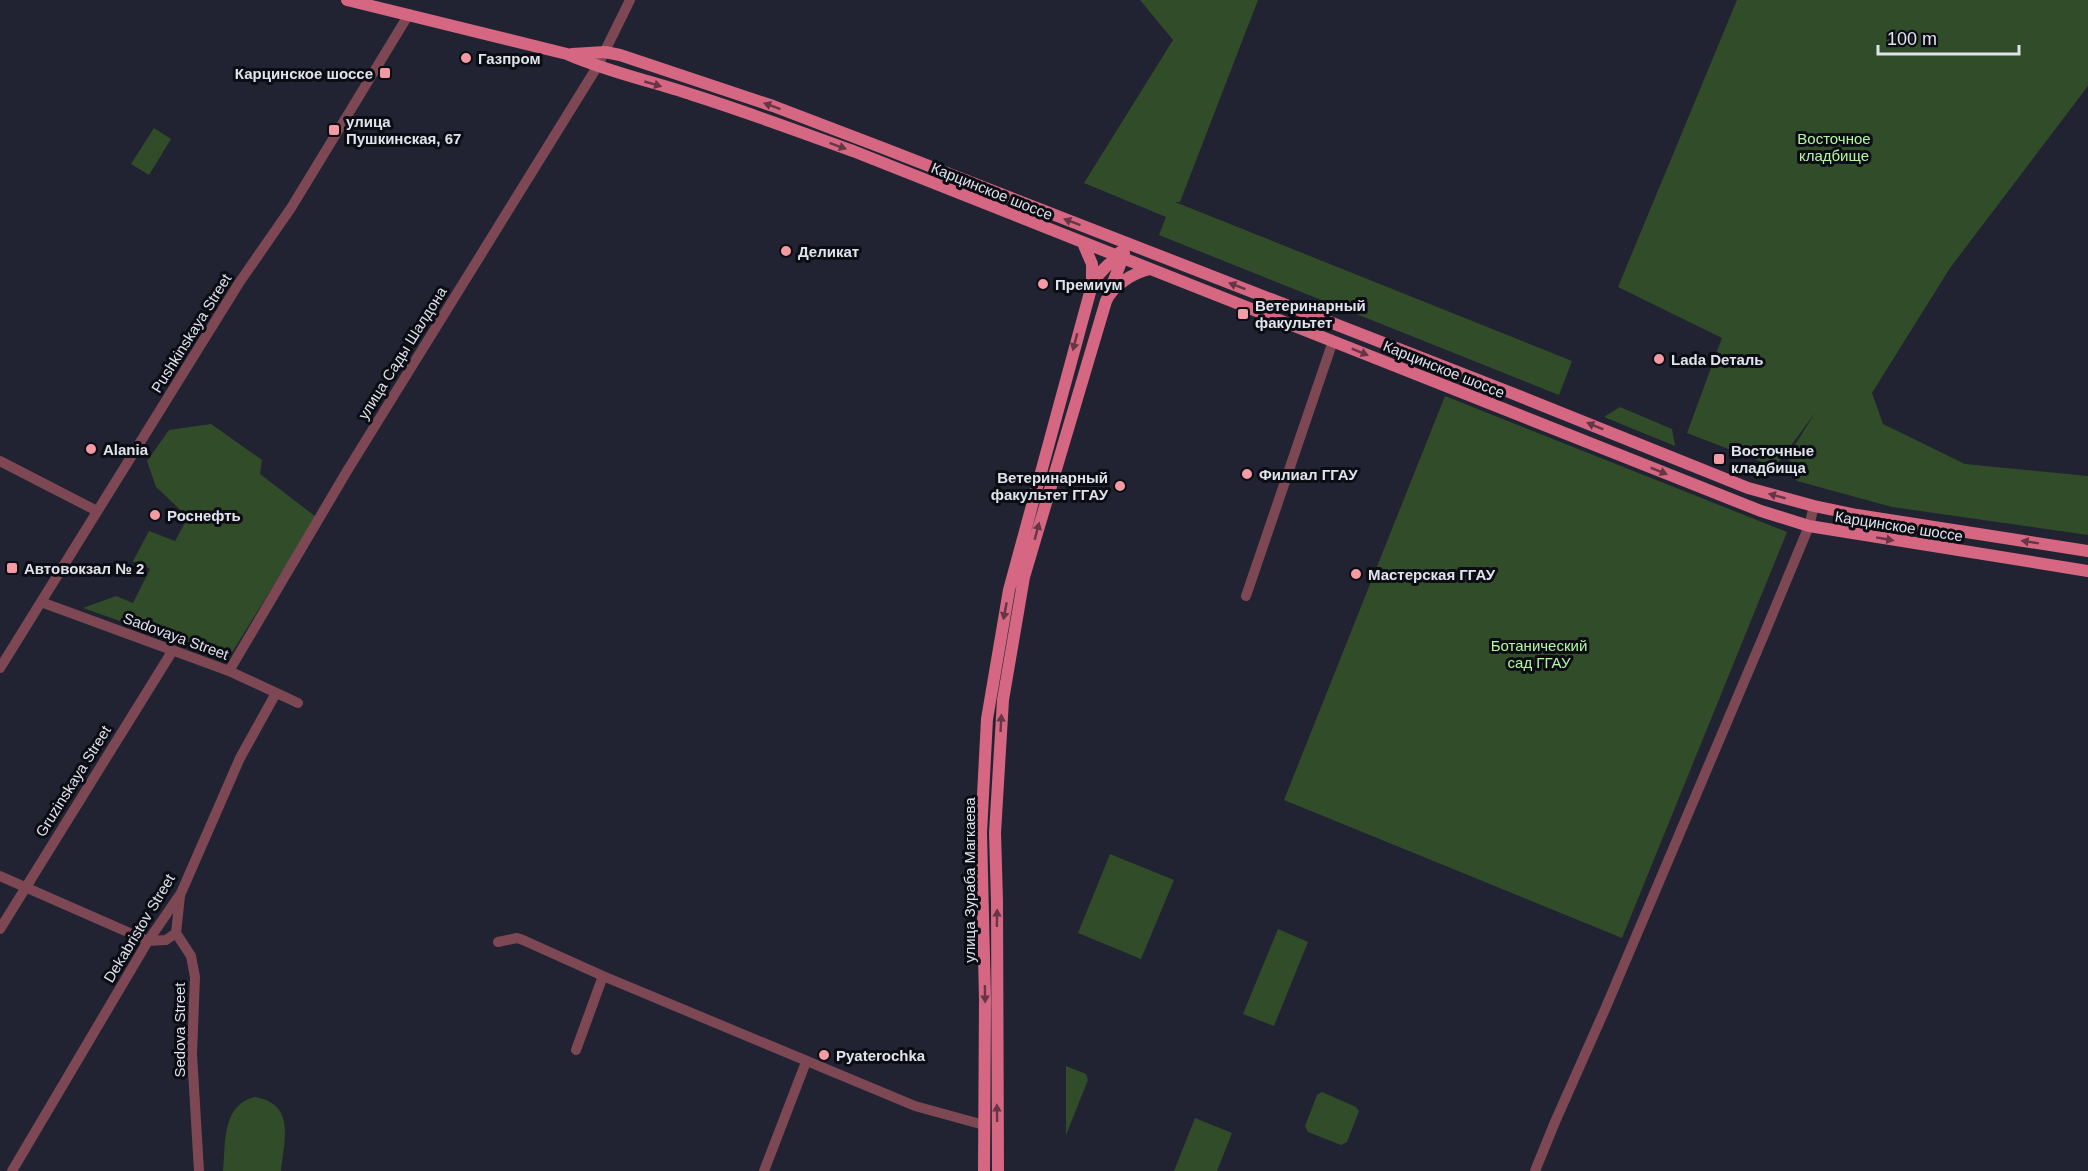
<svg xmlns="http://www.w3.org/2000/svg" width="2088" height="1171" font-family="Arial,sans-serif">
  <rect width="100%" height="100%" fill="#212332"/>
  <path fill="#314c29" d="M1140,0h118l-78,202h-5l397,159 -13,34 -400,-160 7,-18 -82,-34 89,-143z
    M1737,0h351v86l-138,182 -78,125 11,31 82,40 123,12v59l-196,-28 -95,-26 -9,-25 27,-43 -40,54 -88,-34 35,-95 -104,-51z
    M154,128l17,11 -22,36 -18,-11z
    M1445,396l342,136 -165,406 -338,-138z
    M1620,407l52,22 3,17 -71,-29z
    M211,424l51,36 -2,14 56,43 -88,142 -145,-51 33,-12 17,7 17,-34 -17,-8 16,-30 26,10 13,-24 -32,-30 -9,-26 22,-31z
    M1110,854l64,26 -33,79 -63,-26z
    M1278,929l30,13 -34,84 -31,-12z
    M1066,1066l20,8 2,6 -22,55z
    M1322,1092l34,15 3,4 -12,31 -6,3 -33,-13 -3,-6 12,-31z
    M255,1097c41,7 29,43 26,74h-58c3,-27 -2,-66 32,-74z
    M1195,1118l37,15 -15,38h-43z"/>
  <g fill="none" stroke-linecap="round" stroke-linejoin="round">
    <path stroke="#7d4854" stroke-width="10" d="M0,461l97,50
      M1246,596l87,-255
      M41,602l188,69 69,32
      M0,668l239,-385 52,-75 118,-194
      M229,671l118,-200 250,-404 33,-67
      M0,876l148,65 18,-1 10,-7
      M180,896l-4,37 15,23 4,21 -3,77 7,117
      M0,929l173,-279
      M498,942l19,-4 6,2 80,36
      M576,1050l27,-74 312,130 69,19
      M12,1171l136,-230 33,-48 59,-135 36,-65
      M764,1171l42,-109
      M1535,1171l20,-49 51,-115 157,-370 46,-111 5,-20"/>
    <path stroke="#d56782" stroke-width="12" d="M347,0l220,54c41,18 84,27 126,41 54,17 107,37 160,56l908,360 48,15 279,45
      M572,54l33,-2 15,3 153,51 110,42 621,242 244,98 66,18 43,9 231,36
      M1092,284c8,-13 19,-23 32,-31
      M1109,293l12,-31 -1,-10
      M984,1171l1,-172 -4,-166 6,-114 22,-129 83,-305v-21l-9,-21
      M998,1171l-1,-270 -2,-68 8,-133 21,-123 82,-276c7,-16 27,-28 44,-32"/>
  </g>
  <defs><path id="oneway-solid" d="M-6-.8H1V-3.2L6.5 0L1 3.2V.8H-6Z" transform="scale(1.5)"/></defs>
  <g fill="#663546">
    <use href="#oneway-solid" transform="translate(653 84) rotate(16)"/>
    <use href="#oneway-solid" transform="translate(772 106) rotate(-160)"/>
    <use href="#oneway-solid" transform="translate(838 146) rotate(20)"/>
    <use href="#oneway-solid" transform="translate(1072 222) rotate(-159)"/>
    <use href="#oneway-solid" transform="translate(1237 286) rotate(-159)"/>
    <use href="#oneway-solid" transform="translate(1075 342) rotate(105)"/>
    <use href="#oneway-solid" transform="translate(1360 352) rotate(22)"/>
    <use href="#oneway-solid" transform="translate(1595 426) rotate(-158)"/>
    <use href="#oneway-solid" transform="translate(1659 471) rotate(22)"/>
    <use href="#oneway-solid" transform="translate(1777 496) rotate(-165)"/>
    <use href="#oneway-solid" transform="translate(1037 531) rotate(-75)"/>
    <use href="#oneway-solid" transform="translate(1885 539) rotate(10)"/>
    <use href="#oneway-solid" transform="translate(2030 542) rotate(-171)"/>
    <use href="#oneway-solid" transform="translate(1005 611) rotate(101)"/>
    <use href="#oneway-solid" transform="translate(1001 723) rotate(-87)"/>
    <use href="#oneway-solid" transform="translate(997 918) rotate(-89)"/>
    <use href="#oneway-solid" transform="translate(985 994) rotate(89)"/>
    <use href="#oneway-solid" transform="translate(997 1113) rotate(-91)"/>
  </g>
  <g fill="#f49aa3" stroke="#0c0d14" stroke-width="2">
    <circle cx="466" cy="58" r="6"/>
    <rect x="379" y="67" width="12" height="12" rx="3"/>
    <rect x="328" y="124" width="12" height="12" rx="3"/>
    <circle cx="786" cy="251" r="6"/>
    <circle cx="1043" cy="284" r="6"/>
    <rect x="1237" y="308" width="12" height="12" rx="3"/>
    <circle cx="1659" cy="359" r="6"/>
    <circle cx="91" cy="449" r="6"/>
    <rect x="1713" y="453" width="12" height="12" rx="3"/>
    <circle cx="1247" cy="474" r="6"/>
    <circle cx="1120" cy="486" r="6"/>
    <circle cx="155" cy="515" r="6"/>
    <rect x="6" y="562" width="12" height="12" rx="3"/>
    <circle cx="1356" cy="574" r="6"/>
    <circle cx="824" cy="1055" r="6"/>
  </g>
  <g text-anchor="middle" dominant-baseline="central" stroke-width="6" stroke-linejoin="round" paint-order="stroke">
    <g font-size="15" font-weight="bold" fill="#e0e2ec" stroke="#0c0d14" text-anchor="start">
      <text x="478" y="58">Газпром</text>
      <text x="373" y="73" text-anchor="end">Карцинское шоссе</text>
      <text x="346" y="121">улица<tspan x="346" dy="17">Пушкинская, 67</tspan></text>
      <text x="798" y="251">Деликат</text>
      <text x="1055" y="284">Премиум</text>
      <text x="1255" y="305">Ветеринарный<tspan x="1255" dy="17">факультет</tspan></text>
      <text x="1671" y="359">Lada Dеталь</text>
      <text x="103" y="449">Alania</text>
      <text x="1731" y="450">Восточные<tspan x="1731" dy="17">кладбища</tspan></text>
      <text x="1259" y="474">Филиал ГГАУ</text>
      <text x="1108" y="477" text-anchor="end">Ветеринарный<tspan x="1108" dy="17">факультет ГГАУ</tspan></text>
      <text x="167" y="515">Роснефть</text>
      <text x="24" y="568">Автовокзал № 2</text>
      <text x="1368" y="574">Мастерская ГГАУ</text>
      <text x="836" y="1055">Pyaterochka</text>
    </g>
    <g font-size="15" fill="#b3f79f" stroke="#0c0d14">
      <text x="1834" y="138">Восточное<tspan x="1834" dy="17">кладбище</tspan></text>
      <text x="1539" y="645">Ботанический<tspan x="1539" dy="17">сад ГГАУ</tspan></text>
    </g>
    <g font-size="15" fill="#e0e2ec" stroke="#0c0d14">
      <text transform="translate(992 191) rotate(22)">Карцинское шоссе</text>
      <text transform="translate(191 333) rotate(-58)">Pushkinskaya Street</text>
      <text transform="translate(402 353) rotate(-58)">улица Сады Шалдона</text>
      <text transform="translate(1444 369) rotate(22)">Карцинское шоссе</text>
      <text transform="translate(1899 526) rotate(9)">Карцинское шоссе</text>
      <text transform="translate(176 636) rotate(20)">Sadovaya Street</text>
      <text transform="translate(73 781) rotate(-58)">Gruzinskaya Street</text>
      <text transform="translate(969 880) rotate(-90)">улица Зураба Магкаева</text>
      <text transform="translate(139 928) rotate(-59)">Dekabristov Street</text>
      <text transform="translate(179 1030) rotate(-90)">Sedova Street</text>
    </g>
  </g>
  <path d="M1878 45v9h141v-9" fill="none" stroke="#e0e2ec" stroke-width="3"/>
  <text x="1887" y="45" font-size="18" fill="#e0e2ec" stroke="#0c0d14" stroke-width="4.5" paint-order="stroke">100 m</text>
</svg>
